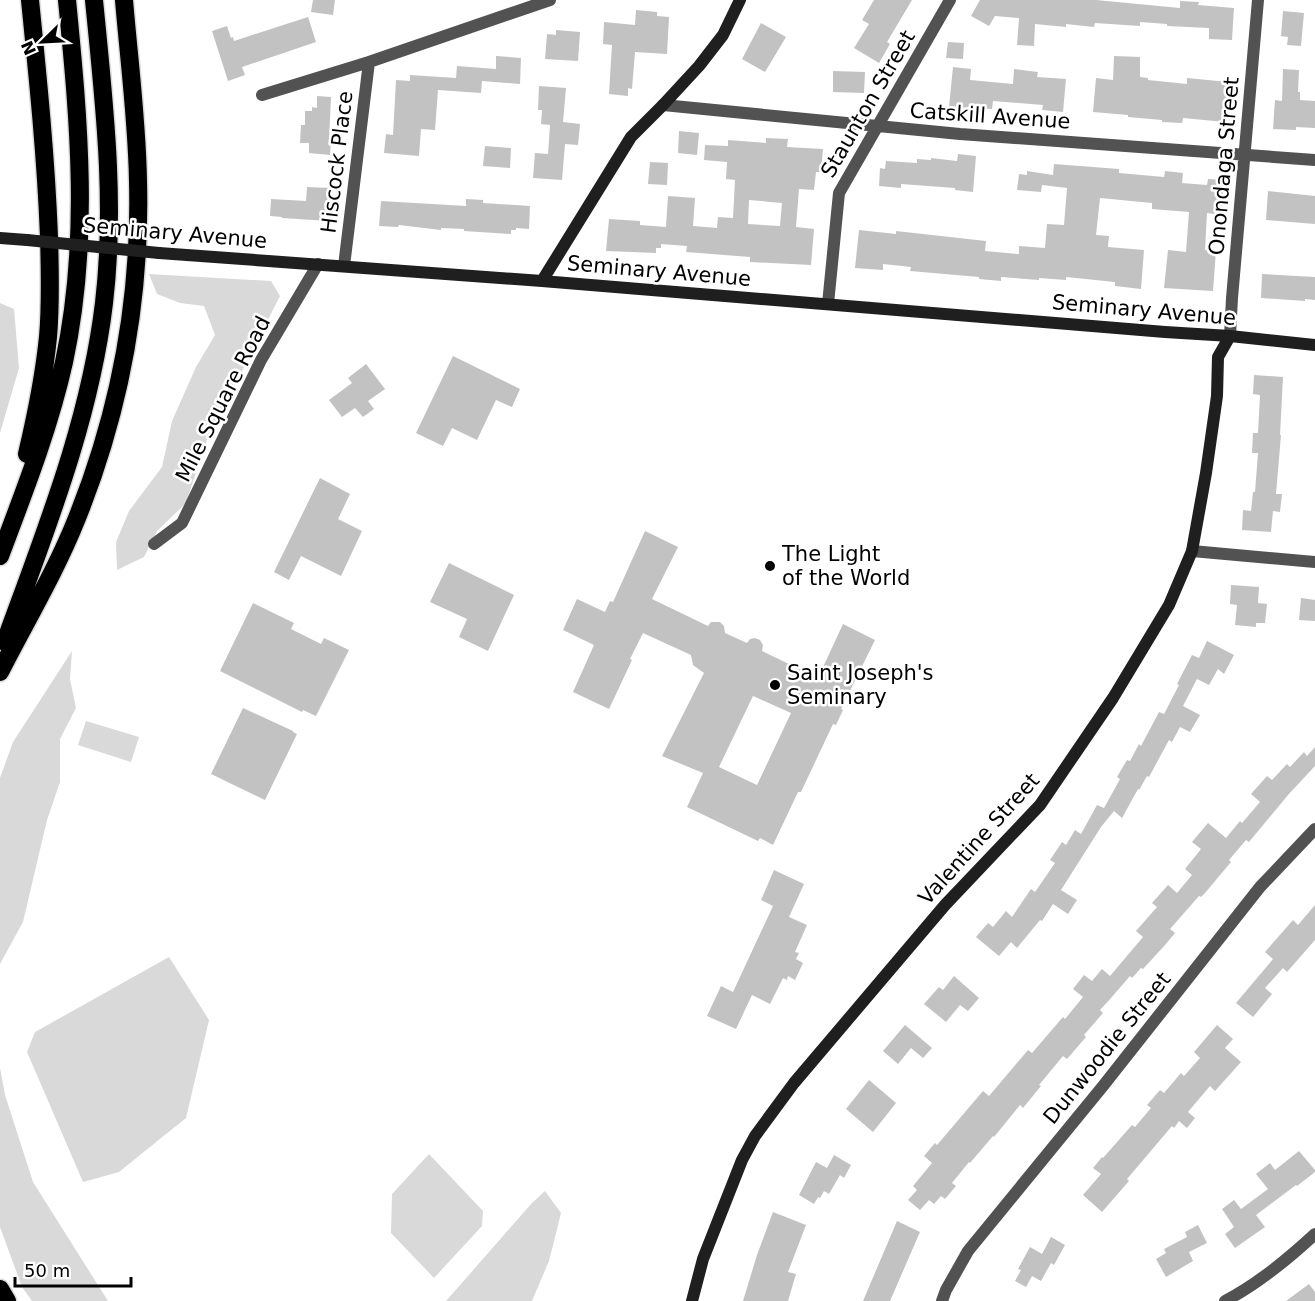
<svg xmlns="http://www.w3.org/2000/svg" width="1315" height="1301" font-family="'DejaVu Sans',sans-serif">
  <rect width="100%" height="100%" fill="#fff"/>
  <path fill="#d9d9d9" d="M149,274l122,7 9,15 -74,146 -20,61 -29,28 -13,26 -27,13 -1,-28 13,-31 33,-44 10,-46 24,-54 19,-32 -11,-29 -24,-3 -23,-9z
    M0,303l14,6 5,59 -19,65z
    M72,651l-2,28 6,29 -16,31v43l-13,38 -24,102 -23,42v-186l13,-36z
    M86,721l53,16 -8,25 -53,-17z
    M169,957l40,63 -23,98 -67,54 -36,10 -56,-130 8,-20z
    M0,1068l5,27 28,87 75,119h-76l-10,-14 -22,-60z
    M429,1154l54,57 -1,15 -48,52 -43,-45 1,-39z
    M545,1191l16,22 -12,48 -17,40h-86l86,-98z"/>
  <path fill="#c2c2c2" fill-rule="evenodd" d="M313,0h22l-2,15 -22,-3z
    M874,0h38l-25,42 3,2 -11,19 -25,-15 15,-24 -7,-4z
    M980,0h116l84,8v-7l19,1 -1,3 36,3 -2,32 -23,-1v-11l-42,-2v-2l-27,-2v4l-45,-3 -1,4 -28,-3v3l-31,-3 -1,22 -17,-1 2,-27 -24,-2 -6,10 -18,-10z
    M636,10l21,2v4l12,1 -2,37 -32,-2 -3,37 -4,-1v8l-19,-2 3,-49 -9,-1 1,-22 31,3z
    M1283,11l21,2 -3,33 -14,-1 1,-8 -7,-1z
    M308,17l8,25 -74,25 3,8 -17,6 -16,-50 15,-5 4,12 2,-1 1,4z
    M761,23l25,14 -21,35 -23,-13z
    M556,30l24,2 -2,29 -33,-2 2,-25 9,1z
    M948,42l16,1 -1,16 -17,-1z
    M496,56l25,2 -1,26 -38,-3 -1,12 -43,-3 -3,40 -14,-1 -2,27 -35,-3 2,-19 7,1 3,-55 14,1v-6l46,3 1,-12 39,3z
    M1114,56l26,1v20l8,1v2l39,4v-6l41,4 -3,40 -42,-4 -1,5 -20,-1v-2l-34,-3v-2l-35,-3 3,-34 17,2z
    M953,67l18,2 -1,11 43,4 1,-15 24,3 -1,5 29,2 -3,33 -21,-2 1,-5 -50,-4 -1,8 -43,-2z
    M1283,69l16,1 -1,22h2v8l15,1v27l-19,-1v3l-23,-1 2,-29 7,1z
    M833,71l32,1 -1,21 -31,-1z
    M539,86l27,2 -3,34 17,2 -2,21 -13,-1 -3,36 -29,-2 2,-25 13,1 2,-29 -9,-1 1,-14h-4z
    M317,96l14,1 -2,44h2l-1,14 -21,-2v-10h-9l1,-18h4v-14h7v-4l5,1z
    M679,131l20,2 -2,22 -19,-2z
    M766,138l22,1 -1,8 36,2 -2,23h-5l-2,18 -15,-1 -3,38 18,2 -3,36 -61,-3v-5l-64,-5 1,-6 -26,-2v4h-5v5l-50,-2 3,-32 31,2v4l26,2 2,-31 27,2 -2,28 24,2 1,-11 15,1 2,-38 -9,-1 1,-17 -23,-2 1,-15 23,1v-6l38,3zM749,200l33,3 -2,23 -32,-2z
    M485,146l26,2 -1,20 -27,-2z
    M958,154l18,2 -3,36 -18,-2v-2l-54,-4v4l-22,-2 1,-18 5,1 1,-8 31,2v-4l14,1v-2l26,3z
    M650,162l18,1 -1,22 -19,-1z
    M1054,164l65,5v4l45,4 1,-6 18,2 -1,10 25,2 1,-6 16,1 -3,35 -14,-2 -2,37 11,1 -3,40 -49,-3 4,-38 18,2 3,-40 -37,-3v-6l-52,-5 -4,37 13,1 -1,11 36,3 -3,39 -26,-3v-4l-49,-5v3l-27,-2v2l-38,-3v4l-22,-2v-2l-69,-6 1,-4 -28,-3v6l-28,-2 4,-38 37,4v-3l90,10 -1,10 34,3v-8l26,2 2,-24 17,1 3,-37 -25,-3 -1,7 -24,-2 2,-16 8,1v-4l26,4z
    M307,187l24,1 -2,33 -47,-3v-1l-12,-1 1,-17 35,2z
    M1268,191l47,5v28l-49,-4z
    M466,199l17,1v3l47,3 -1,23 -13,-1v2h-5v4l-47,-3v-2l-23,-1v2l-42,-5 -1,2 -19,-1 2,-25 85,5z
    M1262,274l53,3v23l-10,-1v2l-44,-3z
    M453,356l67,33 -8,18 -16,-7 -19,40 -25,-12 -9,18 -27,-13z
    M366,364l19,25 -17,12 6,8 -11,8 -8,-9 -13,9 -13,-17 23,-17 -4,-5z
    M1254,375l29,2 -3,58h1l-5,59h6l-2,18 -7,-1 -2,21 -29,-2 1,-20 8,1 2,-19h2l3,-39h-6l1,-20h5l2,-38 -7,-1z
    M320,478l30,16 -12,25 24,12 -21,45 -40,-20 -12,24 -15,-8z
    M645,531l33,16 -26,52 56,27 3,-4h9l4,4 1,7 22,10 3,-4 5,-1 5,2 3,5 -1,6 56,27 25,-54 32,16 -34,69 2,1 -7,15 -3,-1 -32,68h-3l-25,53 -13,-7 -2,3 -71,-34 16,-34 -41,-17 42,-83 -11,-8 -2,-10 -48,-22 -13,26 2,1 -23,49 -36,-17 21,-47 -31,-15 14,-31 28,13 5,-11 3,1zM753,696l38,17 -34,72 -38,-18z
    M449,563l65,32 -26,56 -29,-14 8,-18 -37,-17z
    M1231,585l28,2 -1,16 9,1 -2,19h-9v4l-21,-2 2,-20 -7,-1z
    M1301,598l14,2v21l-16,-1z
    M253,603l41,20 -3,6 30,15 3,-6 25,12 -33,66 -13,-6 -1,2 -82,-41z
    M1207,641l27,14 -10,19 -6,-5 -9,16 -12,-6 -14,27 17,9 -10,17 -10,-5 -8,15 -3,-2 -20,37 -2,-1 -8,14 -1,-1 -16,29 -8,-7 -13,16 -40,63 16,10 -9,14 -15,-10 -11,17 -2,-1 -23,28 -6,-6 -12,14 -23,-19 12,-14 5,4 13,-16 6,6 19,-28 4,3 20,-29 -5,-3 12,-18 4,3 9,-15 6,4 16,-29 7,3 16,-29 -3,-2 10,-17 3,1 9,-17 2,2 18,-34 5,2 15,-29 -2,-1 15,-29 7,3z
    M243,708l50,23v1l4,2 -32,66 -54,-26z
    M1315,747v19l-27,29 -39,47 -3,-2 -17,20 2,2 -26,31 -4,4 -2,-1 -29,33 5,4 -10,12 -22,24 -2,-1 -9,10 -2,-2 -19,22 -11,12 3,3 -19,22 2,2 -19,22 -4,-3 -24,29 2,1 -18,22 -3,-3 -26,32 -1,-1 -23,27 -1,-1 -17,21 4,3 -11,13 -4,-3 -7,8 -5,-4 -9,10 -12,-10 9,-10 -4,-4 19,-23 -8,-7 11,-13 2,2 46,-54 6,5 39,-46 4,3 31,-36 2,2 18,-22 -10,-8 11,-14 8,6 10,-12 8,7 33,-39 -7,-6 21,-24 -5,-4 16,-18 9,8 15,-18 -7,-6 16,-20 -9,-7 16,-19 18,15 14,-17 2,2 18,-21 -9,-8 16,-18 5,4 15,-16 3,3 14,-15 3,4z
    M774,870l30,14 -15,33 18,8 -12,27 4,1 -3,6 7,4 -8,17 -7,-4 -1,4 -4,-2 -13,26 -18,-9 -16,34 -29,-13 14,-30 12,6 40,-86 -12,-6z
    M1315,905v35l-28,32 -4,-4 -18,20 7,6 -19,23 -17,-14 37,-44 -8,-7 28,-32 5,5z
    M954,976l25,22 -11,13 -8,-6 -14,17 -22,-18 15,-17 4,3z
    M905,1025l27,23 -9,10 -12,-10 -13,16 -15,-13z
    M1217,1025l16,14 -8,9 16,14 -26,29 -5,-5 -22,26 7,6 -8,10 -8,-7 -5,7 -2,-2 -45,53 2,2 -27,31 -19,-17 18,-21 -8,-6 9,-11 1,1 29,-33 3,2 16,-19 -4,-3 13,-15 4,3 17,-20 3,3 16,-18 -6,-6z
    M869,1080l27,23 -23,29 -27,-23z
    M1299,1151l16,19v2l-18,14 -1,-1 -40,30 9,12 -30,21 -10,-14 9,-7 -12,-18 12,-9 7,9 27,-20 -12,-15 14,-11 5,7z
    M834,1155l17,10 -7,13 -4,-3 -11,19 -5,-3 -4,7 -2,-1 -4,7 -15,-9 17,-33 11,6z
    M773,1212l33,13 -18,47 8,2 -8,27h-45l14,-46z
    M897,1221l23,11 -30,69h-27z
    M1198,1225l9,18 -18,9 4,9 -27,16 -10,-18 10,-6 -2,-4 23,-12 -2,-5z
    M1051,1237l14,8 -11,20 -3,-2 -10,18 -9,-5 -6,11 -11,-6 6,-11 -3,-1 12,-22 12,7z
    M1309,1284l6,8v9h-29z"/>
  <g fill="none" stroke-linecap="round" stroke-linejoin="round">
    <g stroke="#dbdbdb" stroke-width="21">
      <path id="highway" d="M27,454c9,-38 17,-77 21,-117 3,-33 2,-67 1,-100 -3,-79 -11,-158 -19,-237
        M0,556c24,-64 49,-127 64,-194 26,-121 15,-240 3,-362
        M5,642c40,-110 85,-221 99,-339 12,-102 0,-201 -10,-303
        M0,672c26,-51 56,-101 77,-154 43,-107 64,-222 61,-337 -1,-61 -9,-121 -14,-181
        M0,1289l7,12"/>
    </g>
    <path stroke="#525252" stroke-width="12" d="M262,95l107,-33 181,-62
      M663,105l297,29 355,26
      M344,266l25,-204
      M828,304l11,-111 111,-193
      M1230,336l2,-38 26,-298
      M154,544l28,-21 79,-163 57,-96
      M1192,551l123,11
      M942,1301l4,-11 22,-39 135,-165 157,-199 55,-58
      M1225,1301c33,-17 63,-42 90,-67"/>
    <path stroke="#1f1f1f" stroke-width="12" d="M0,238l27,2
      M159,253l383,28 623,51 65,4 85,9
      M542,281l89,-144 32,-32 36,-39 24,-31 17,-35
      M692,1301l11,-42 39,-99 13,-24 39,-53 151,-178 95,-100 73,-107 56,-93 23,-54 14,-78 11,-77 1,-39 12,-21"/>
    <use href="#highway" stroke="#000" stroke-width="18"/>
    <path stroke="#1f1f1f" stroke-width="12" d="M27,240l132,13"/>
  </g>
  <g fill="#000" stroke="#fff" stroke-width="2">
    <circle cx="770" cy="566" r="6"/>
    <circle cx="775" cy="685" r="6"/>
  </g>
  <g text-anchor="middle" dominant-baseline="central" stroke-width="5" stroke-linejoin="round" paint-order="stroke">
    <g font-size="21" fill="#000" stroke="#fff">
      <text transform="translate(868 104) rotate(-60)">Staunton Street</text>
      <text transform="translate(990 116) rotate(4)">Catskill Avenue</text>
      <text transform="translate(337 162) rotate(-83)">Hiscock Place</text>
      <text transform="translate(1224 166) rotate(-85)">Onondaga Street</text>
      <text transform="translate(175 233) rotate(5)">Seminary Avenue</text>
      <text transform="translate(659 271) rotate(5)">Seminary Avenue</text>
      <text transform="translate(1144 310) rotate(5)">Seminary Avenue</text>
      <text transform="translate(223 399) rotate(-63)">Mile Square Road</text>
      <text transform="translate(979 839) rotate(-48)">Valentine Street</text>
      <text transform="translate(1107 1048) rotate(-51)">Dunwoodie Street</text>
    </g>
    <g font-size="21" fill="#000" stroke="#fff" text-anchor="start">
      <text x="782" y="554">The Light<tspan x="782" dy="24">of the World</tspan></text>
      <text x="787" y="673">Saint Joseph's<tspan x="787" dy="24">Seminary</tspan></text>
    </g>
  </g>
  <g transform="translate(42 42) rotate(246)" stroke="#ffffff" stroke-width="4.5" paint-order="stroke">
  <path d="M0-4.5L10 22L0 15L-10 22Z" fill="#000000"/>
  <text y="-9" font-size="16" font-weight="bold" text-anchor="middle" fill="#000000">N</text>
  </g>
  <path d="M15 1277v9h116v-9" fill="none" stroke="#000000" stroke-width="3"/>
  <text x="24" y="1277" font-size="18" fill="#000000" stroke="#ffffff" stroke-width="4.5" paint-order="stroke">50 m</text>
</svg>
